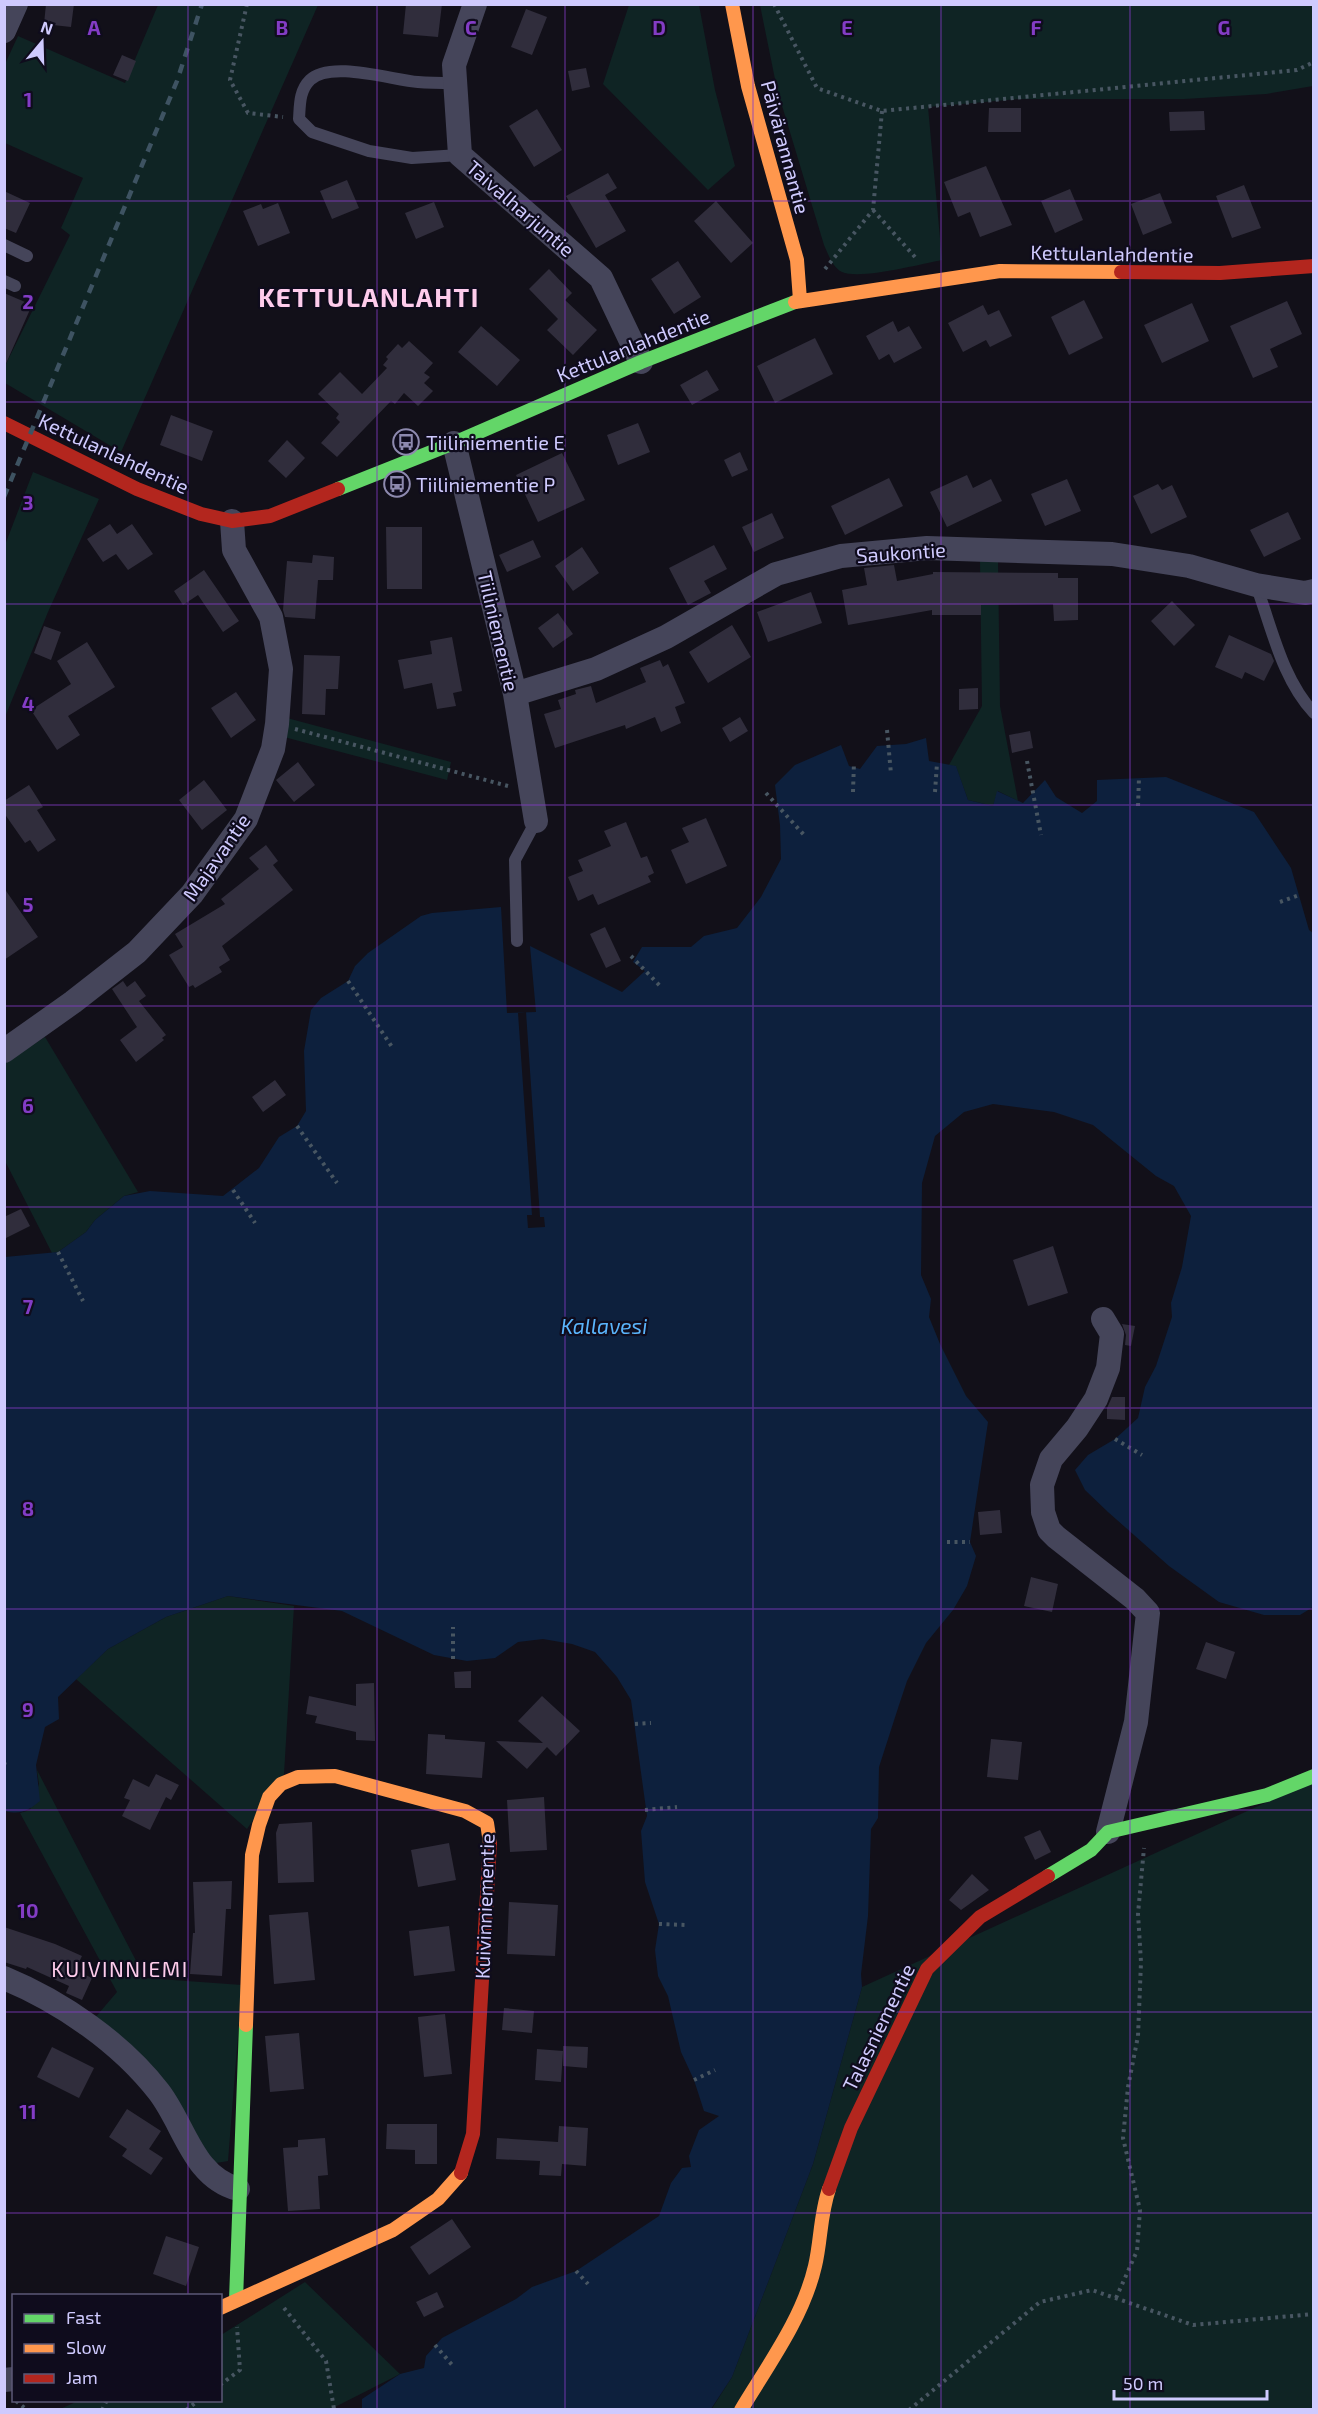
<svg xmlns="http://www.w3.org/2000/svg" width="1318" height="2414" font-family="'Exo 2',sans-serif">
  <rect width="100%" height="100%" fill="#121019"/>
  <path fill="#0f2424" d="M158,5h160l-197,447 -116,-69 -1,-15 66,-133 -9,-7 22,-50 -78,-35v-79l13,-28 107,47z
    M629,5h70l16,85 20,76 -27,24 -105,-106z
    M760,5h553v81l-47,8 -82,5h-165l-91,8 14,153c-21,4 -82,20 -100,12 -9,-4 -14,-18 -18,-27l-47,-156z
    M33,472l66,27 -51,113 -43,105v-172z
    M980,561h18l2,145 18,95 -20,-10 -5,15 -25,-6 -12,-33 -7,-2 33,-59z
    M287,718l164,44 -4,18 -163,-43z
    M45,1037l93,155 -14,4 -29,24 -9,12 -28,20 -6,1 -47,-92v-98z
    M228,1596l66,10 -10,168 -37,55 -171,-150 32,-30 58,-32z
    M37,1770l108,208 97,7 -14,176 -12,2 -122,-144 23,-27 -97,-179 10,-3 9,-26z
    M1313,1781v628l-602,1 21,-33 81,-213 49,-177z
    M305,2282l95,92 -69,35 -273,1 20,-9 142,-1 1,-65z"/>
  <path fill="#0d203d" d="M926,738l3,23 27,5 12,34 25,6 4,-15 26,12 22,-23 11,17 26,16 15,-12v-21l69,-3 88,35 37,56 18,62 4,3v674l-13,8h-36l-45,-13 -50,-36 -61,-54 -23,-22 -10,-20 13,-15 27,-16 23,-21 7,-31 11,-21 16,-49 -1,-14 11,-36 9,-51 -17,-30 -18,-10 -63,-51 -39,-13 -61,-8 -29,8 -29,24 -13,47 -1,92 10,24 -2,18 11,27 26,52 22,26 -18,120 6,14 -9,30 -14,24 -27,33 -19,38 -8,24 -20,62 -1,51 -7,11 -3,87 -7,58 1,13 -49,177 -81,213 -21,32h-349v-10l38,-25 24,-6 2,-12 16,-18 74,-39 16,-12 44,-16 83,-55 12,-33 11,-15 9,-1 -2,-11 10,-26 20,-14 -15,-5 -10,-31 -13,-28 -13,-56 -10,-20 -3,-26 4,-26 -14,-42 -4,-51 6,-15 -16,-116 -14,-23 -22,-25 -23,-8 -29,-5 -25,3 -23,16 -28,3 -33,-6 -92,-44 -114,-15 -62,21 -58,32 -50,48 1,22 -14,8 -9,38 4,36c-12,10 -20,14 -35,10v-554l53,-5 28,-20 9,-12 29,-24 26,-5 73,5 36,-28 20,-31 18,-11 9,-15 -2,-60 7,-41 10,-12 27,-17 7,-15 13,-13 53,-37 11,-3 69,-6 6,106 29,-1 -6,-66 92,46 23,-21 -12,-9 9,-15h49l13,-11 33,-8 24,-31 20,-38 -1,-34 -5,-40 20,-20 46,-20 8,21 11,3 17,-23 29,-2z"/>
  <path fill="#121019" d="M526,1012l14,205h4l1,10 -17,1 -1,-13h5l-14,-202z"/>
  <path fill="#302d3c" d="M46,4h28l-3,23 -27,-3z
    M406,4h36l-4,33 -35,-3z
    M526,9l21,8 -15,38 -21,-8z
    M122,55l14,6 -8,20 -15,-6z
    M586,68l4,19 -18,4 -4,-20z
    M989,108h32v24h-33z
    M537,109l25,41 -28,17 -25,-41z
    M1204,111l1,19 -35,1 -1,-19z
    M986,166l26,59 -32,12 -10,-25 -12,5 -14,-35z
    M608,173l9,15 -12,7 21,36 -30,17 -30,-52z
    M347,180l12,28 -27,11 -12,-28z
    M1244,185l17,43 -29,10 -16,-42z
    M1070,189l13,31 -28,13 -14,-32z
    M4,191l26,12 -14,30 -12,-5z
    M1160,193l12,30 -29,12 -12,-31z
    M716,201l37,42 -22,20 -37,-42z
    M434,202l10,25 -28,12 -11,-26z
    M278,203l12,30 -32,13 -15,-35 18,-7 2,5z
    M678,261l23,36 -27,17 -23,-35z
    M549,269l23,24 -7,7 32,30 -24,25 -26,-25 11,-11 -29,-30z
    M4,293l28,12 -28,63z
    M1084,300l19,38 -34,17 -18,-38z
    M1287,301l15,33 -32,15 8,18 -25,11 -23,-52z
    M1192,303l17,38 -47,22 -18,-38z
    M983,305l5,10 11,-5 13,26 -22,11 -4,-7 -23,12 -15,-29z
    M893,321l5,11 11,-6 13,22 -28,15 -5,-9 -10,6 -13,-24z
    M481,326l39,34 -23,26 -39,-34z
    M815,338l18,36 -58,29 -18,-37z
    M409,341l24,22 -9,10 6,4 -6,6 9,8 -15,15 -14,-13 -9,11 -4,-3 -54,56 -16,-14 19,-21 -4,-4 3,-4 -21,-20 22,-22 22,22 25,-26 -4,-3 5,-6 -2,-2 12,-13 4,4z
    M707,370l12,20 -27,15 -12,-20z
    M171,415l42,16 -11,30 -42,-16z
    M638,423l12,29 -32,13 -11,-30z
    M287,440l18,18 -19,20 -18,-17z
    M740,452l8,18 -16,7 -8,-17z
    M562,453l23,47 -47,22 -22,-47z
    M967,475l6,13 18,-9 11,22 -55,26 -17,-35z
    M889,478l14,28 -58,29 -14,-29z
    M1067,479l14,32 -36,15 -14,-32z
    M1158,484l4,6 10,-5 15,32 -36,17 -18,-38z
    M1288,512l13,27 -37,18 -14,-27z
    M772,513l12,25 -30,14 -12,-25z
    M110,524l7,10 15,-10 21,30 -25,16 -12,-16 -13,8 -16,-23z
    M386,527h36v62h-35z
    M533,540l8,17 -34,15 -8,-17z
    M714,545l13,24 -23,12 7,12 -23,12 -19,-37z
    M582,547l17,26 -26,18 -18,-25z
    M313,555l21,2 -1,23h-15l-3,39 -30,-2 -2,-7 4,-49 25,2z
    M894,565l3,16 36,-7v-2l125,1v5h20v42l-24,1 -1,-17 -72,1v10h-49v-5l-84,15 -6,-35 25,-5 -3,-17z
    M204,570l35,51 -16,11 -25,-37 -15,10 -9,-14z
    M811,592l11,31 -54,19 -11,-30z
    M1172,601l23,24 -21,21 -23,-25z
    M558,613l15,21 -20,14 -15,-20z
    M732,625l19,32 -43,26 -19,-31z
    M44,626l17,6 -10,28 -17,-7z
    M1229,635l42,19 3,7 -10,20 -19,-9 -3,7 -27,-12z
    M452,637l10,54 -9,2 3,13 -19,3 -5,-26 -28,6 -6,-29 34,-6 -2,-13z
    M87,642l28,45 -47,29 12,19 -23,15 -26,-40 40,-26 -14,-23z
    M304,655l36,1 -2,33h-12l-1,26 -23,-1z
    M660,660l3,7 5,-3 17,39 -10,4 6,16 -20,9 -6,-15 -29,12 -1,-4 -70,23 -11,-34 17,-5 -3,-9 18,-6 -1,-4 16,-4 5,17 50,-21 -6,-14z
    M978,688v21l-19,1v-21z
    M236,692l20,28 -25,18 -20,-30z
    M740,717l8,14 -18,11 -8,-14z
    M1030,731l3,17 -21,5 -3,-18z
    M298,762l17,23 -21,17 -18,-22z
    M204,780l23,30 -25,20 -23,-30z
    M29,785l14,22 -6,3 19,30 -18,12 -8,-12 -5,3 -21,-30v-12z
    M706,818l21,48 -41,18 -15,-34 18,-8 -7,-14z
    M626,822l15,36 6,-2 7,17 -6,3 3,6 -53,23 -5,-11 -15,7 -10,-24 15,-6 -5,-11 33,-14 -7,-15z
    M266,845l12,16 -5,4 20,25 -71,56 8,14 -11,7 3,5 -27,16 -2,-3 -4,2 -20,-32 14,-8 -8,-13 50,-30 -4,-5 38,-30 -10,-11z
    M4,888l34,49 -34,23z
    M605,927l16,34 -15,7 -16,-34z
    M123,981l4,6 8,-6 11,15 -7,5 27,34 -4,3 2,2 -28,22 -16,-22 17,-13 -25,-38z
    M275,1080l11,15 -23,17 -11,-15z
    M21,1209l9,17 -26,13v-22z
    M1053,1246l15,47 -40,13 -15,-46z
    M1122,1324l13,2 -4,20 -6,-1 1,-10z
    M1112,1397h13v23l-18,-1v-11z
    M1000,1510l2,23 -22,2 -2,-23z
    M1031,1577l27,7 -6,28 -28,-6z
    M1206,1642l29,10 -9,27 -30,-10z
    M471,1671v17h-16l-1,-16z
    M374,1683l1,58 -19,-1v-8l-41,-9 2,-7 -11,-2 3,-18 47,10v-22z
    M542,1696l38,35 -24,25 -9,-9 -20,22 -31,-28 47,2 -25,-22z
    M428,1734l17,1v4l40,3 -3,36 -56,-4z
    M991,1739l31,3 -4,38 -31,-3z
    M156,1774l23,11 -8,15 -5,-3 -16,33 -28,-14 8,-16 -6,-2 9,-19 16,8z
    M544,1797l3,53 -37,2 -3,-52z
    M312,1822l2,60 -36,1 -2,-50 3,-9z
    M1040,1830l11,22 -16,8 -11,-23z
    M449,1843l7,37 -38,7 -7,-37z
    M972,1874l17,16 -28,20 -12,-10z
    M232,1881l-1,28h-5l-4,67 -32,-2 3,-41h2l-2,-51z
    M509,1902l49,3 -3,51 -48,-2z
    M308,1912l7,68 -41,4 -5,-69z
    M449,1926l6,45 -41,5 -5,-45z
    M4,1927l51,17 27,12 -7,14 17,8 -10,22 -16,-7 3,-7 -42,-19 -1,2 -22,-7z
    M504,2008l30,3 -2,22 -30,-3z
    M445,2014l7,60 -28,3 -6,-60z
    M299,2033l5,56 -34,3 -5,-56z
    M563,2046l25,1 -1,21 -24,-2z
    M52,2047l42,21 -15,30 -42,-21z
    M537,2049l26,2 -2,31 -26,-2z
    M127,2109l34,22 -12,18 14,9 -12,17 -29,-19 5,-7 -18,-12z
    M387,2124h50v40h-22v-14l-29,-1z
    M559,2126l29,2 -2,38 -24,-2 -1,12 -22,-1 1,-14 -44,-2 1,-21 61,4z
    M325,2138l3,37 -10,1 2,33 -32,2 -5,-63 15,-1v-7z
    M452,2219l19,28 -42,28 -19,-28z
    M166,2236l33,11 -13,39 -33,-12z
    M437,2292l7,15 -20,10 -8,-15z"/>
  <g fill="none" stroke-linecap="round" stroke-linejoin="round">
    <path stroke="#485662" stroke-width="4" stroke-dasharray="3 4.5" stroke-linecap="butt" d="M247,4l-17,76 18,33 35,4
      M774,4l43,84 65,23 415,-41 17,-8
      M873,210l42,47
      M825,269l48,-59 9,-99
      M295,729l213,57
      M887,730l4,44
      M1027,761l14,74
      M853,792l1,-30
      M935,792l2,-29
      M766,793l39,43
      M1138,806l1,-28
      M1280,902l19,-7
      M631,956l31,32
      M348,981l44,66
      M297,1126l40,57
      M233,1190l22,33
      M58,1252l25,49
      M1115,1439l27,16
      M947,1542h23
      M453,1659v-32
      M635,1724l16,-1
      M4,1765l1,-3
      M645,1810l32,-3
      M659,1924l28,1
      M694,2080l21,-10
      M576,2271l12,13
      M1116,2298l21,-47 3,-41 -17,-72 5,-51 10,-51 3,-74 -3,-48 6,-66
      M284,2308l42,53 8,48
      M435,2345l18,21
      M220,2385l20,-15 -3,-43
      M16,2401l11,9
      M102,2410l5,-10
      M186,2410l13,-10
      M909,2410l131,-108 52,-12 101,35 121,-11"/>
    <path stroke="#45455a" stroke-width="12" d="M455,83c-12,0 -25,0 -37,-1 -26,-2 -88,-22 -108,-2 -11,11 -10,25 -11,39l13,13 57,19 43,7 48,-3
      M4,245l23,11
      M4,281l11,5
      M1256,585c16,43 26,94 58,128
      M517,941l-2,-81 21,-39"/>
    <path stroke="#45455a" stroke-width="24" d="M475,4l-21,61 6,90 141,123 40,84
      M4,31l12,-27
      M454,443l61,251 21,127
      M515,694l81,-25 70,-32 110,-63 65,-18 86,-8 185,6 77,12 67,19 49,8 9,-2
      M4,1051l69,-49 64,-50 55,-58 54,-75 27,-70 4,-25 4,-55 -10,-52 -37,-67 -2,-29
      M1103,1319l9,15 -4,34 -12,31 -19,29 -26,31 -9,26 1,27 6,18 7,7 79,62 13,14 -12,109 -28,110
      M4,1978c58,24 117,65 155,114 26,34 34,85 79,97
      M4,2380l10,-1"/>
    <path stroke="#63d668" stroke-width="14" d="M338,489l116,-46 187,-81 154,-60
      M1048,1876l43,-26 17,-18 159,-37 47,-19
      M236,2300l10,-275"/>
    <path stroke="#ff974d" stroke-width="14" d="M732,4l16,82 49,174 3,40
      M795,302l205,-31 121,1
      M246,2025l6,-170 7,-30 10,-28 12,-13 17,-7 37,-1 130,35 22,12 3,20
      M220,2308l173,-78 45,-31 23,-26
      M741,2410c27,-45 62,-92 74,-144 6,-25 5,-51 14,-77"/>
    <path stroke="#b3261e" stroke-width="14" d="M1121,272l99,1 94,-7
      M4,423l133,66 64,25 31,7 38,-5 68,-27
      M461,2173l12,-39 17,-291
      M829,2189l22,-61 76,-159 53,-52 68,-41"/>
    <path stroke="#3e5362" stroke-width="4.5" stroke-dasharray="9 8" stroke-linecap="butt" d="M4,497l173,-416 25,-77"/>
  </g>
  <path fill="none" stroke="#833cc5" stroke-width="1.5" stroke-opacity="0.55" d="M188,4v2292M377,4v2406M565,4v2406M753,4v2406M941,4v2406M1130,4v2406M4,201h1310M4,402h1310M4,604h1310M4,805h1310M4,1006h1310M4,1207h1310M4,1408h1310M4,1609h1310M4,1810h1310M4,2012h1310M4,2213h1310M188,2400v10"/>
  <defs>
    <g id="bus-ring" transform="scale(1.35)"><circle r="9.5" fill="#0f0c1d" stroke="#8d89ae" stroke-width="1.5"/><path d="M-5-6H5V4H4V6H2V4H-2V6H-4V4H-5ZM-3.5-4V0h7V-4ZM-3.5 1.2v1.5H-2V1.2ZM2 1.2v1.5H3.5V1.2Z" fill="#8d89ae"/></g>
  </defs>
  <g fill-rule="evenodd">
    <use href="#bus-ring" x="406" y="442"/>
    <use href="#bus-ring" x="397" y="484"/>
  </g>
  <g text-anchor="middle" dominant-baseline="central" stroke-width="4.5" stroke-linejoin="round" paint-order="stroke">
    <g font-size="20" fill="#cfcafe" stroke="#0f0c1d">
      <text transform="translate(786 147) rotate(75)">Päivärannantie</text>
      <text transform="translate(521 208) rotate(41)">Taivalharjuntie</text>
      <text transform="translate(1112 253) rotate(1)">Kettulanlahdentie</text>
      <text transform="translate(633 345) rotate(-22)">Kettulanlahdentie</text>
      <text transform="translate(114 453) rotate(25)">Kettulanlahdentie</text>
      <text transform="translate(901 552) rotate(-4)">Saukontie</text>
      <text transform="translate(499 631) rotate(77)">Tiiliniementie</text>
      <text transform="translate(216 857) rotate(-55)">Majavantie</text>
      <text transform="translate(484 1906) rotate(-88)">Kuivinniementie</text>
      <text transform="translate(878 2027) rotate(-64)">Talasniementie</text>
    </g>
    <g font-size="20" fill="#cfcafe" stroke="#0f0c1d" text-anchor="start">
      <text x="426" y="442">Tiiliniementie E</text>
      <text x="416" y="484">Tiiliniementie P</text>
    </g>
    <g font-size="21" font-style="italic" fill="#5ab4fb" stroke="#0f0c1d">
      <text x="604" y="1325">Kallavesi</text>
    </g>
    <g font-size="21" letter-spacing="1.5" fill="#feccec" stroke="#0f0c1d">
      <text x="120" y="1968">KUIVINNIEMI</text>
    </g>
    <g font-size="26" font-weight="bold" letter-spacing="1.5" fill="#feccec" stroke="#0f0c1d">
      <text x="369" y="296">KETTULANLAHTI</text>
    </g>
  </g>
  <g font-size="20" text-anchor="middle" font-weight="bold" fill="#833cc5" stroke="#0f0c1d" stroke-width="4.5" stroke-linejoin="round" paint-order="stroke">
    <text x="94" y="35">A</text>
    <text x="282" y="35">B</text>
    <text x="471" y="35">C</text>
    <text x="659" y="35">D</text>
    <text x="847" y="35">E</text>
    <text x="1036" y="35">F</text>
    <text x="1224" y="35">G</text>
    <text x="28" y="107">1</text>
    <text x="28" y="309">2</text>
    <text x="28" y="510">3</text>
    <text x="28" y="711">4</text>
    <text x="28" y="912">5</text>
    <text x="28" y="1113">6</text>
    <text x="28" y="1314">7</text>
    <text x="28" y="1516">8</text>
    <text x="28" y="1717">9</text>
    <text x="28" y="1918">10</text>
    <text x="28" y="2119">11</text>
  </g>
  <rect width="1318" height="2414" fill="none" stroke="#cfcafe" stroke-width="12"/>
  <rect x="12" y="2294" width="210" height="108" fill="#0f0c1d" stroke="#5c5877" stroke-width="1.5"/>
  <rect x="24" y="2314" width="30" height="9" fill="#63d668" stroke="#5c5877" stroke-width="1.5"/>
  <text x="66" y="2324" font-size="18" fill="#cfcafe">Fast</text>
  <rect x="24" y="2344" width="30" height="9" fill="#ff974d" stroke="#5c5877" stroke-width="1.5"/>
  <text x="66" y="2354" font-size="18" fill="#cfcafe">Slow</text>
  <rect x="24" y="2374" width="30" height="9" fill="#b3261e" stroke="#5c5877" stroke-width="1.5"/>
  <text x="66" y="2384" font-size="18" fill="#cfcafe">Jam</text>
  <g transform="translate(42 42) rotate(19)" stroke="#0f0c1d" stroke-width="4.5" paint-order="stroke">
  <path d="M0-4.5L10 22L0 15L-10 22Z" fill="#cfcafe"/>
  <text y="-9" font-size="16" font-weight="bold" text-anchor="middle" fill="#cfcafe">N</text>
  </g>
  <path d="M1114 2390v9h153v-9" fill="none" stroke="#cfcafe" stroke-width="3"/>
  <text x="1123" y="2390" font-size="18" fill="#cfcafe" stroke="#0f0c1d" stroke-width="4.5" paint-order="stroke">50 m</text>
</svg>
